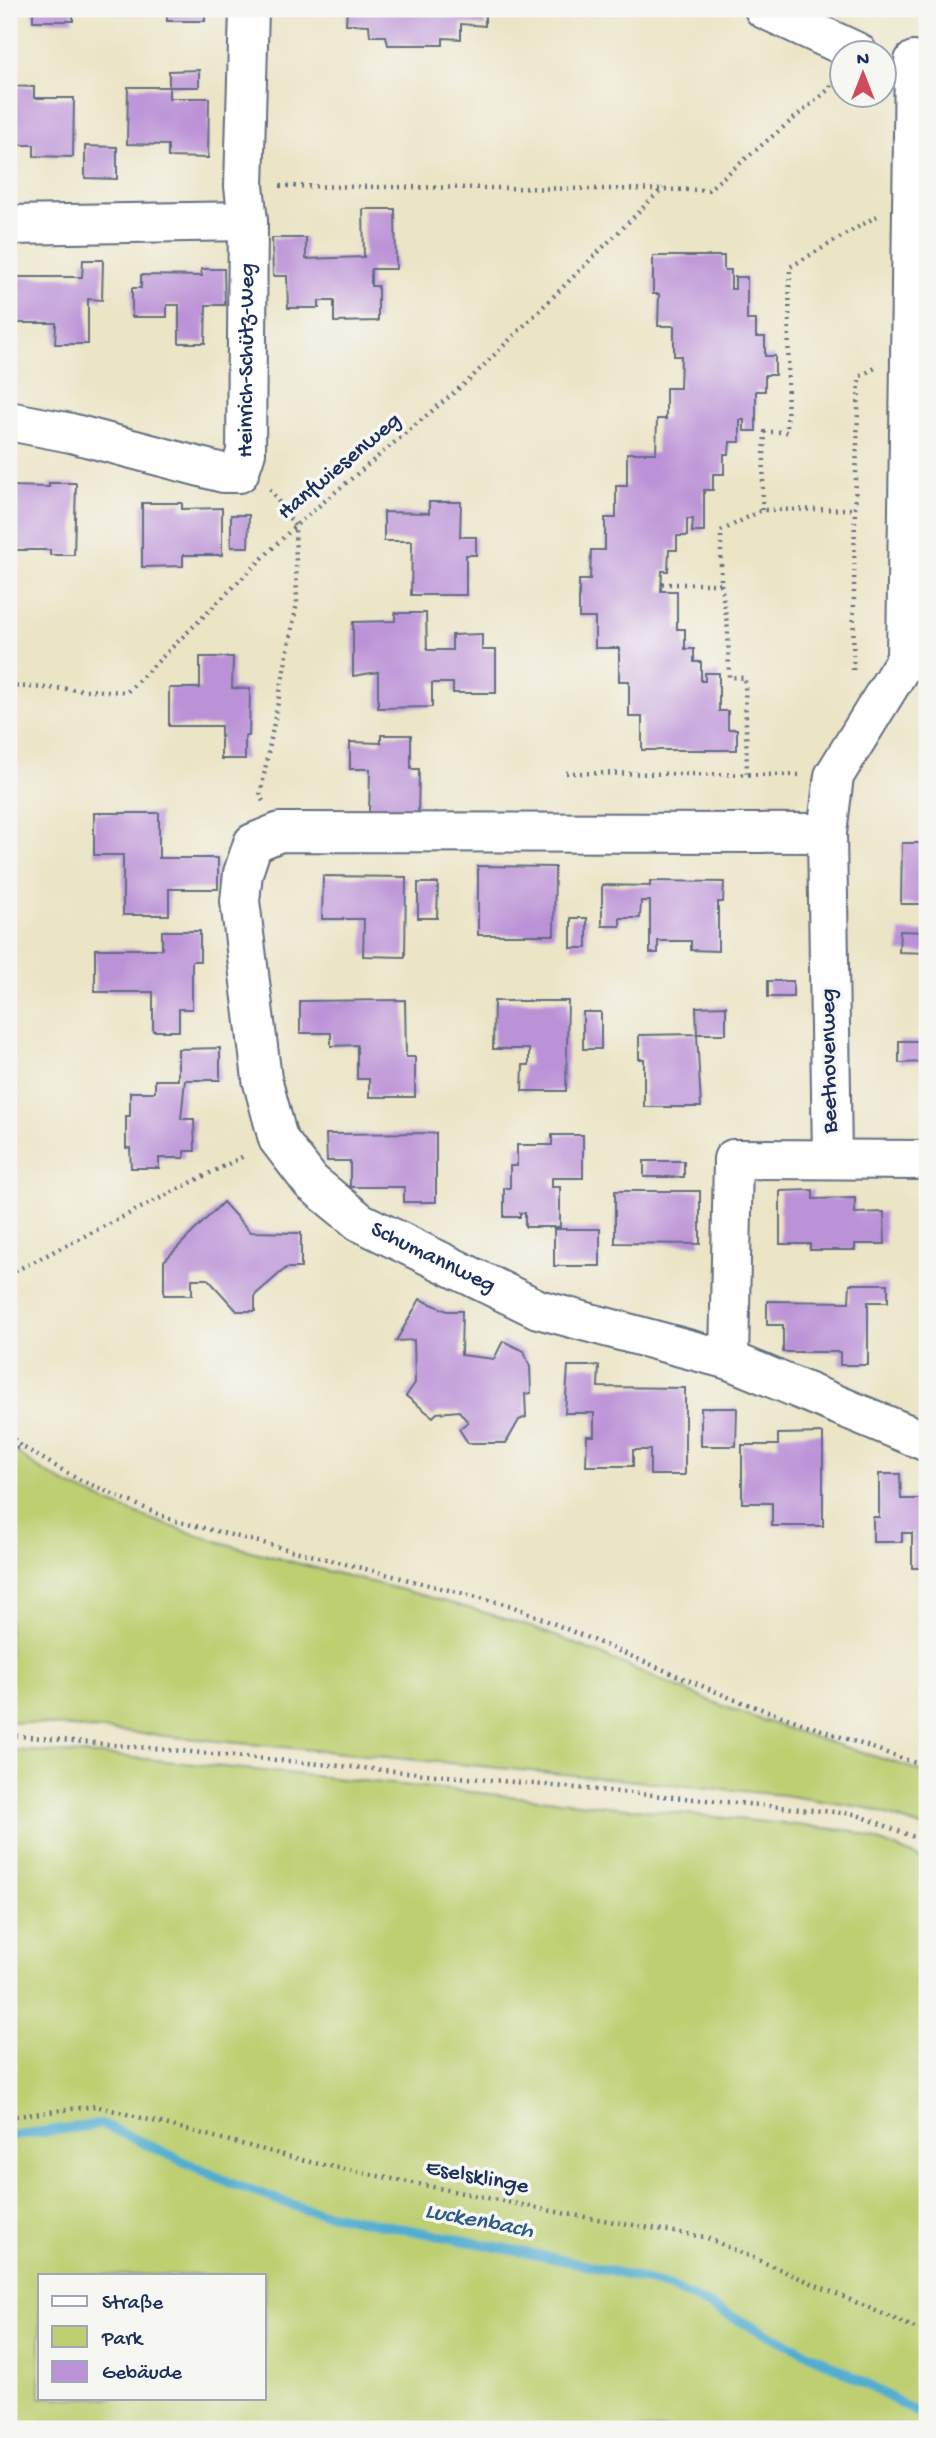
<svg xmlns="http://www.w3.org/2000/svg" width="936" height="2438" font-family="'Gochi Hand',sans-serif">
  <rect width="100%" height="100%" fill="#f6f6f2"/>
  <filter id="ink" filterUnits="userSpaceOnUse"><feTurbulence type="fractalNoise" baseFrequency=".0143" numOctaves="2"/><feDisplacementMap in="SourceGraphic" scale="14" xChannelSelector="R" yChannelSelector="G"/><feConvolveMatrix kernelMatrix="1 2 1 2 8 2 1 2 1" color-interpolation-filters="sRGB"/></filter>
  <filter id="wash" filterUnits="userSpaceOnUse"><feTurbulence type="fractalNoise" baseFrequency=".00686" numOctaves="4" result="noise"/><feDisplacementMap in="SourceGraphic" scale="28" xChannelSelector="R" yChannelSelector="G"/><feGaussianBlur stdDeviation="1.57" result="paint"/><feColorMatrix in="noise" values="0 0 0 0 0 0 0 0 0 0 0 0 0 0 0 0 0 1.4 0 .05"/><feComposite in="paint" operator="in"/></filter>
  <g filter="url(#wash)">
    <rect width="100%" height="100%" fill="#ebe4c5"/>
    <path fill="#becf72" stroke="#6c7f68" stroke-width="2" fill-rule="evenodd" d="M9,1445c28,28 69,45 105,60 134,55 278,76 416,122 69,23 133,57 201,82 64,24 131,43 196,64v56l-60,-21 -84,-13 -774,-74z
      M9,1750l107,6 738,75 73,30v568h-918zM40,2275h224v123h-224z"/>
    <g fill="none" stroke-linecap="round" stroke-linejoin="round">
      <path stroke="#52adcf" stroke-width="10" d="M9,2136l93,-12 133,61 69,24 284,56 82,22 158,76 99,55"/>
    </g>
    <g id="blocks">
      <path fill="#bb92d7" d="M33,9h40v12h-40z
        M127,9h78v12h-38v-10h-40z
        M347,9h138v17l-24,-2v15l-18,-1v7h-55l-2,-9h-16l-1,-11 -23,-1z
        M199,70v17h-30v11h40l-1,60 -40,-1v-12l-41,-1 1,-57h41v-16z
        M9,86l25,1v11h40l-1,59 -39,-1v-11h-25z
        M85,146l32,1v32l-32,-1z
        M363,209h32l1,60h-25v17h7v35l-44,1v-21h-15v7h-31l-1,-32h-14l-1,-38h34v21l58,-2z
        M653,256h71v14h7v19h4v-12h12v43h9v17h9v19h10v19h-10v16h-9v40h-12v-11h-4v22h-10l-1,12h-5v20h-11v16h-9v42h-12l1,-13h-6v17h-10v14h-8l-1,21h-6l-1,20h16v38h8v20h9v13h7v19h4v-8h14v38h9v18h9v21h-95v-33h-13v-36h-10v-33h-24v-30h-16v-38h11l1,-30h14v-32h11v-32h11v-33h29l1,-34h9v-31h14l1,-32h-7v-30h-16l1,-32h-6z
        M83,260h20l-1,40 -14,-1v45h-33l1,-21h-47v-46h73z
        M201,269h23l1,36h-19l-1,38h-26v-38h-12v12h-35v-29h9v-13l61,1z
        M49,483h27l-2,72h-24v-5h-40l-1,-64 40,1z
        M429,502h32l-1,35h16v18h-10v40h-55l1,-54h-28v-29l45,1z
        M142,503h40v6l40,-1v47h-39v11l-41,1z
        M231,515h18l-1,32h-17z
        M395,613h31l1,37h25v-15l30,-1v16h14v43h-43v-10h-21v24l-54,1v-36l-25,4v-54l42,-1z
        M200,657h33l-1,31 18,1 -1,47h-4v23h-24v-33h-52v-38h31z
        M381,735h30v34h8l-1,47 -49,-1 1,-46h-20v-27l31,1z
        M94,813h65v45h59v31h-49v26h-46v-60h-29z
        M902,843h25v61h-26z
        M478,866l77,1 -1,68h-76z
        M323,876l83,1 -1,80 -42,-1 1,-37h-42z
        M650,881l74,1 -1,20h-5v49l-27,-1v-9h-33v12h-8v-52h-9l-1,17h-20v8h-18v-41l48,1z
        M418,883h20l-1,35h-19z
        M571,918h16v30h-16z
        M162,931h38v30h-8v48h-13v22h-26v-39h-58v-43h67z
        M900,931l27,1v21l-28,-1z
        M768,981h25v16h-25z
        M405,1000l1,57h9v40h-46v-18h-12v-34l-26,1v-13h-31v-32z
        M494,1001h74l-2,90h-44l1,-26h6v-16h-36z
        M726,1006v28h-29l4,73h-57v-48h-5v-24l58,-1 -1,-27z
        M583,1012h18v37h-18z
        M899,1041h28v21l-28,1z
        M220,1048v32h-35l-4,39h13l1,32h-11v7h-25v10h-28l-1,-20h-4v-32h4v-24h25v-12h23v-31z
        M436,1133v69h-32v-15h-54v-26h-23l-1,-27z
        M552,1135h31v43h-31v9h8v40h-35v-14h-5v4h-16v-29h6v-22h7v-21h35z
        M644,1161h40v16h-40z
        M813,1190v9l42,-1v15l29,-1 1,32h-30v6h-45v-6h-30v-53z
        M615,1191h85v53l-85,-1z
        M223,1202l27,30 51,1v35h-15l-31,27v16h-18l-29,-32h-16v16h-28v-34z
        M554,1229h46v37h-46z
        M850,1284h38v18h-20v63h-28v-13h-57v-27h-16v-24l82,1z
        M420,1299l27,12h15l-1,44 33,4 9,-18 21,10 6,16 1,26 -6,1 1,23 -7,3 -13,23h-38l-9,-14 9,-7 -9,-11 -22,2 -4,4 -27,-21 9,-13 -1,-43 -18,1z
        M922,1314h5v49h-5z
        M568,1366h31l-1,21 87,1v87h-35v-25h-17v16h-47l1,-30h7v-23h-29z
        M701,1408h36l-1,38h-35z
        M823,1433v93h-51v-23h-30v-58h36v-11z
        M879,1474h21l1,25h26v69h-15v-35h-10v9h-29v-25h6z"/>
    </g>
  </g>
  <g filter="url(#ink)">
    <use href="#blocks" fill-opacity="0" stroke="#646e82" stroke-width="2"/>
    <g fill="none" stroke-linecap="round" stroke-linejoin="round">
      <g stroke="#646e82" stroke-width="42">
        <g id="street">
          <path d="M764,9l93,43"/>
          <path d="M9,225l239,-4 -4,-35 5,-177"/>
          <path id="s1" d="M9,421l62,12 152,40h16l7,-21 2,-231"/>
          <path id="s2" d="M827,833l-547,-1 -27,11 -10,30 -3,28 22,178 16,60 33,43 49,40 178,87 191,51 198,82"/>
          <path d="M832,1158l-5,-325 7,-57 72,-117 8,-598"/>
          <path d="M729,1360l4,-201 194,1"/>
        </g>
      </g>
      <path stroke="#646e82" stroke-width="4.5" stroke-dasharray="2 5" stroke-linecap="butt" d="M280,186l428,4 120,-100 6,-10
        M762,510l3,-78h22l3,-165 87,-51
        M662,584h59v-53l41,-21 93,-1 4,-132 16,-9
        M721,584l7,46 1,47 16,1 2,96
        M853,670l2,-161
        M9,686l118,6 168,-166 174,-146 194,-192
        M566,773l233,2
        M263,801l-3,-5 37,-193 -2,-77 -25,-37
        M9,1274l237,-119
        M9,1434l12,12 55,32 96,42 340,86 221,93 194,68
        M9,1449l12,-2
        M9,1735l846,79 72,28
        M9,2117l87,-11 218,57 253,51 138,23 222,96"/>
      <use href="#street" stroke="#fff" stroke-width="38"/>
    </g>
  </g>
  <g text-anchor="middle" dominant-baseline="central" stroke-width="7" stroke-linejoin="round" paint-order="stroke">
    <g font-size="23" fill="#1b2f5e" stroke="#f6f6f2">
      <text stroke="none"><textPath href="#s1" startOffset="350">Heinrich-Schütz-Weg</textPath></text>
      <text transform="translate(340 467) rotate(-40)">Hanfwiesenweg</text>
      <text transform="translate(830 1061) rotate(-91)">Beethovenweg</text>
      <text stroke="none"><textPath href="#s2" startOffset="1076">Schumannweg</textPath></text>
      <text transform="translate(477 2178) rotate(11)">Eselsklinge</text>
    </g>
    <g font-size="24" font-style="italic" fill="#2e5b86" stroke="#f6f6f2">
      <text transform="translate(479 2222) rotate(11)">Luckenbach</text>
    </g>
  </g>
  <rect width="936" height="2438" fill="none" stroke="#f6f6f2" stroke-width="35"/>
  <rect x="38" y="2274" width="228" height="126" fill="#f6f6f2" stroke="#9ea6b7" stroke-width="2"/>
  <rect x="52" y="2296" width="35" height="10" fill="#ffffff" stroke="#9ea6b7" stroke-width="2"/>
  <text x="102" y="2308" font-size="21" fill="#1b2f5e">Straße</text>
  <rect x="52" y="2326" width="35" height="21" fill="#becf72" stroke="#9ea6b7" stroke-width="2"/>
  <text x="102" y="2344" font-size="21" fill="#1b2f5e">Park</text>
  <rect x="52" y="2361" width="35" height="21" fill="#bb92d7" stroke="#9ea6b7" stroke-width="2"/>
  <text x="102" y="2378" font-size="21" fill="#1b2f5e">Gebäude</text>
  <g transform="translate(863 74)"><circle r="33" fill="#f6f6f2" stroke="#9ea6b7" stroke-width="2"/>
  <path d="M0-5L12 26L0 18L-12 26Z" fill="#d1495b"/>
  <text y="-10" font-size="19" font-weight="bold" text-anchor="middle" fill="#1b2f5e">N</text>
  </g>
</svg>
